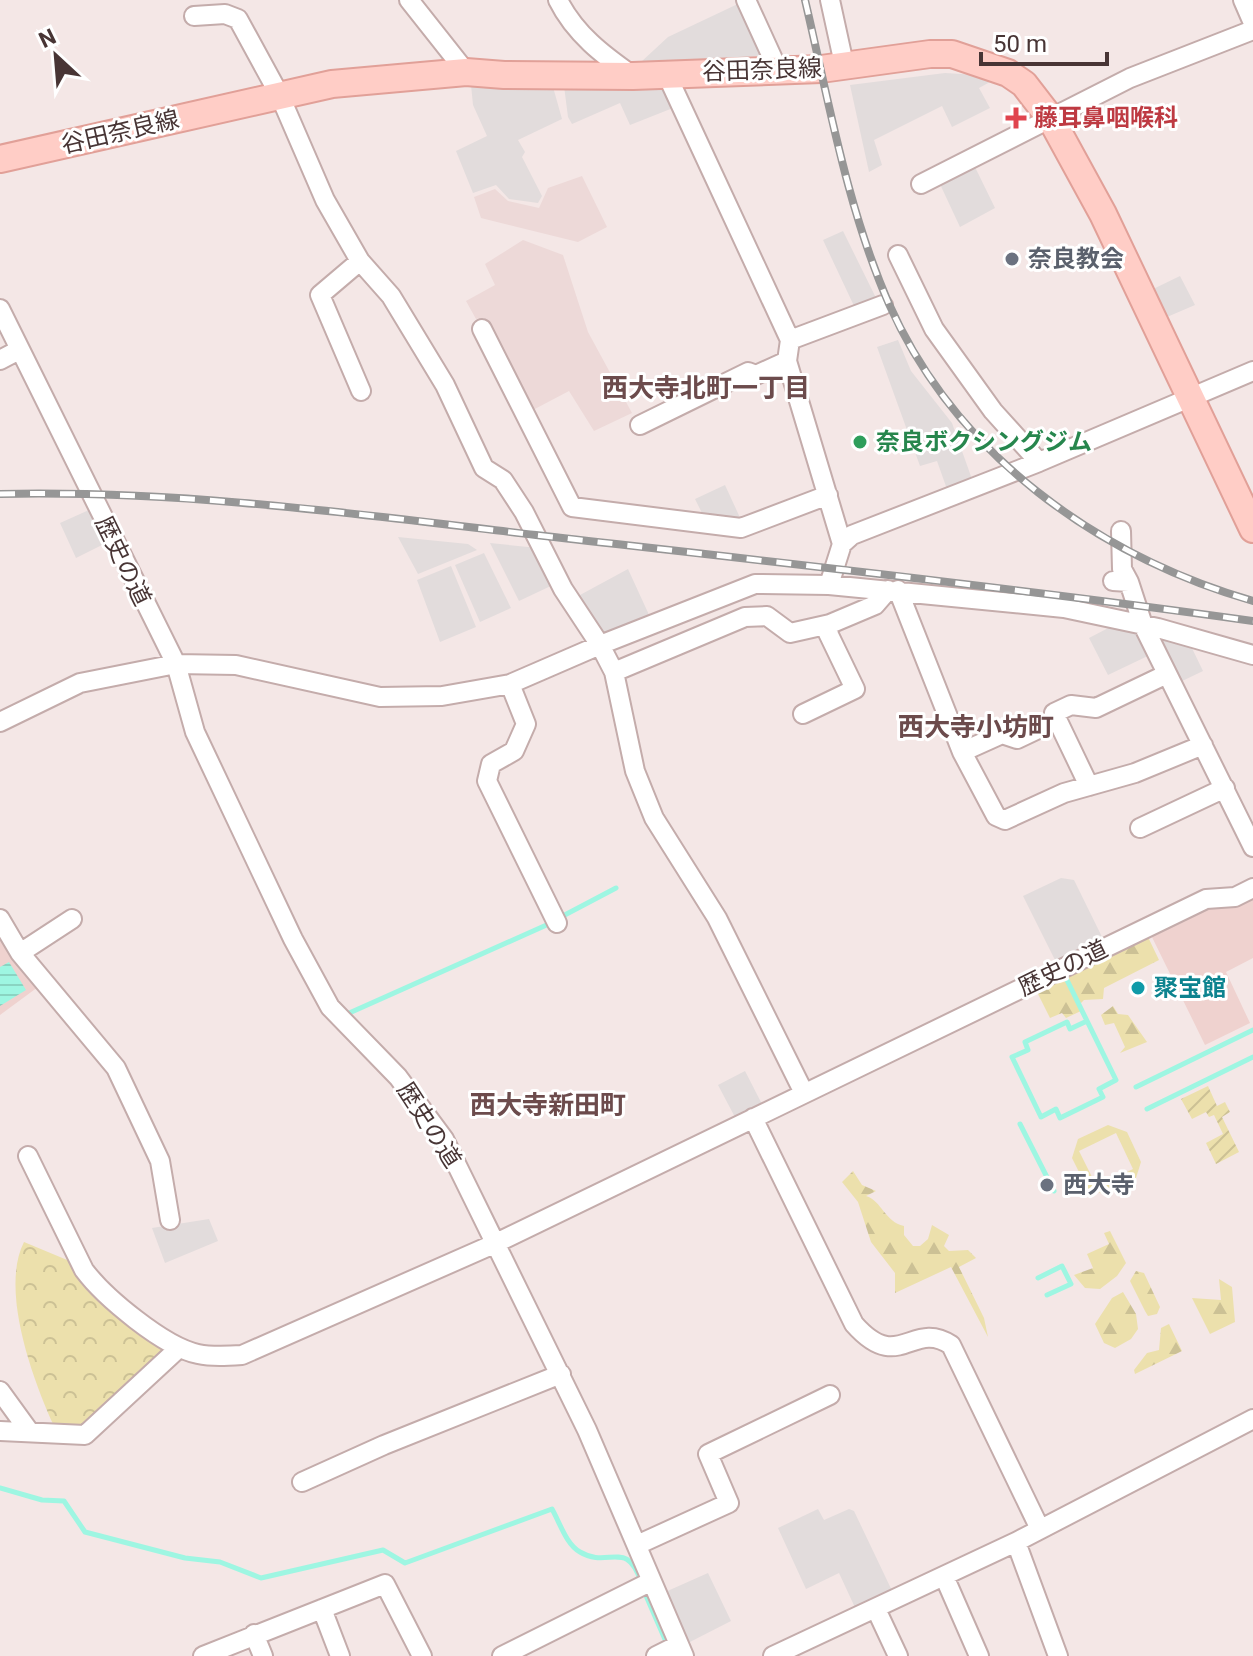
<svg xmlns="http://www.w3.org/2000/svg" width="1253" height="1656" font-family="Roboto,'Noto Sans JP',sans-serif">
  <defs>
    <pattern id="forest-firs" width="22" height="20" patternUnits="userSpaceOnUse" patternTransform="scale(2)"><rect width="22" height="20" fill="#ece0ac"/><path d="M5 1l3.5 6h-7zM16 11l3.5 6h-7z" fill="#ccc195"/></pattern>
    <pattern id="park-crowns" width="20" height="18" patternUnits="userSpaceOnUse" patternTransform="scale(2)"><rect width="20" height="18" fill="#ece0ac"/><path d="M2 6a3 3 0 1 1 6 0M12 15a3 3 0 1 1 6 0" fill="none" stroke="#ccc195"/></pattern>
    <pattern id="garden-furrows" width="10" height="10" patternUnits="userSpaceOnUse" patternTransform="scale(2)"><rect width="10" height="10" fill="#ece0ac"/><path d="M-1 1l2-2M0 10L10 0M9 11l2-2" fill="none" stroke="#ccc195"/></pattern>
    <pattern id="water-rules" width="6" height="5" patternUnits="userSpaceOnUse" patternTransform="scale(2)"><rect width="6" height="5" fill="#9ef6e2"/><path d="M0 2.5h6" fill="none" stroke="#8ad4c2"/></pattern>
  </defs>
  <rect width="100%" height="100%" fill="#f4e7e6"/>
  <path fill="#edd9d8" d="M582,176l25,51 -29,15 -97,-24 -7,-21 21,-8 13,12 31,7 9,-20z
    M523,240l40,15 25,77 44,81 -38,18 -25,-40 -38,20 -47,-93 -8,1 -10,-18 29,-16 -10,-21z"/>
  <path fill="#efd2cf" d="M1253,899v59l-27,14 24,51 -45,22 -55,-112 62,-30 26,3z
    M0,936l38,51 -38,28z"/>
  <path fill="#ece0ac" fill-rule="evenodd" d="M1108,1125l19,7 14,30 -6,19 -29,14 -19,-7 -15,-30 6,-19zM1116,1133l17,36 -36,18 -18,-36z"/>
  <path fill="url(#forest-firs)" d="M1148,937l11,23 -55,28 -1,11 -19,1 -6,6 3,5 -15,7 -4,-5 -12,5 -13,-26z
    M1113,1006l5,8 10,1 19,27 -27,11 5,-6 -11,-24 -9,2 -4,-10z
    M853,1171l9,14 14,6 -10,5c16,5 19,26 38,30v9l9,11h7l8,-7 4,-14 17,10 -5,11 5,5 19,-1 8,8 -17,9 25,51 4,19 -37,-70 -56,26v-20l-24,-31 -13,-40 -16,-20z
    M1110,1231l16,32 -9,13 -17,13 -15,-1 -11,-13 19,-7 -6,-14 22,-10 -5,-11z
    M1136,1271l8,2 16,34 -3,7 -9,2 -3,-5 -15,-30z
    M1219,1279l13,8 3,35 -25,12 -18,-36 29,2z
    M1123,1292l13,22 2,15 -7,10 -16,9 -11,-5 -9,-19 17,-26z
    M1169,1324l13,27 -47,23 -1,-4 13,-17 12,-3 2,-22z"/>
  <path fill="url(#park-crowns)" d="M24,1242l48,20 24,36 73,49 -88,81 -27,-2c-22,-48 -54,-137 -30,-184z"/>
  <path fill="url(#garden-furrows)" d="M1208,1086l9,20 8,-4 5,10 -8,5 17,35 -23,12 -10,-21 17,-9 -9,-19 -5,2 -3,-5 -14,7 -11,-20z"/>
  <path fill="#e2dcdc" d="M742,2l26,54 -127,6 27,-25z
    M945,73l33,2 12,7 -11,6 11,20 -38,19 -10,-21 -68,34 8,25 -13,7 -19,-87z
    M471,85l82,2 9,32 -44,21 7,12 -3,5 20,39 -4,7 -29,-4 -13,-14 -23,8 -17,-42 31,-15 -14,-31z
    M661,85l17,21 -48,19 -10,-22 -48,21 -4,-7 -4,-31z
    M974,165l21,43 -35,19 -21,-45z
    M843,231l35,71 -23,6 -32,-68z
    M1180,276l15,29 -35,15 -13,-28z
    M898,340l13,31 41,52 21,59 -25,10 -11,-31 -17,5 -43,-119z
    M725,485l17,37 -39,-7 -8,-16z
    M89,510l8,3 11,23 -2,7 -30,15 -16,-35z
    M398,537l70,7 9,6 -59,24z
    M490,543l48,5 17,36 -36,17z
    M484,553l27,55 -31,14 -25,-57z
    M451,566l25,61 -36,15 -23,-62z
    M628,569l22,48 -49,20 -21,-42z
    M1114,625l28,4 12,24 -46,22 -19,-37z
    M1167,635l22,7 14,29 -25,12 -21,-43z
    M1061,878l13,2 30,61 -47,23 -34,-68z
    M745,1071l20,39 -28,11 -19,-36z
    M209,1219l9,22 -53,22 -13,-35z
    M818,1509l6,11 25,-11 5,2 41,86 -37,17 -19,-41 -33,16 -28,-61z
    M708,1573l23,48 -47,24 -21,-52z"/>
  <path fill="url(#water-rules)" d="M9,962l17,28 -26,16v-39z"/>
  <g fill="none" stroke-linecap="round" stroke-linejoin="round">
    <path stroke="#9ef6e2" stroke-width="5" d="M559,918l57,-30
      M1065,976l51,104 -17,9 4,8 -43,21 -4,-9 -15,8 -29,-60 16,-7 -3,-8 42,-20 3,7 17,-8
      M347,1014l204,-91
      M1136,1087l117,-57
      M1147,1109l106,-52
      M1020,1124l34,67
      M1038,1278l24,-12 9,18 -24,11
      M0,1488l42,12 22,1 21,31 100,26 35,4 41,16 122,-28 22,13 147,-54c8,14 14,35 28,43 28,17 47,-14 61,30
      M644,1591l23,53"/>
    <g stroke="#c4acab" stroke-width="22">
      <path id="minor" d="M409,0l57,72
        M558,0c17,34 45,55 75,76
        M746,0l32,70
        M830,0l14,64
        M1243,0l10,23
        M194,16l31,-2 13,5 42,77 45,104 35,61 31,35 54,89 39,83 19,12 21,32 39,77 37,56 14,27 21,99 19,47 63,100 86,173
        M666,73l124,267
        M921,184l209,-106 123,-48
        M898,255l36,74 59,82 46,51
        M360,261l-40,34 41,96
        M0,309l176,355 19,68 98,207 37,68 68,70 46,62 143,291 97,226
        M482,329l90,178 169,21 87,-33
        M0,360l19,-10
        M640,425l108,-53 8,3 31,-14
        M842,544l-55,-183 3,-21 93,-35
        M1113,581l16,1 -7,-13 -1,-38
        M1129,582l14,43 110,222
        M829,585l13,-41 10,-9 187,-73 214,-91
        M898,590l64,162 34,64 9,4 59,-27 71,-20 68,-28
        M614,672l131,-55 22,-1 23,17 40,-9
        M510,684l16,40 -12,27 -23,13 -4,17 70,142
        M803,714l52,-25 -27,-56 2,-9 45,-19 13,-15
        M0,722l80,-39 96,-19 60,1 144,32 62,-1 68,-12 90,-39 155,-61 74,1 235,23 94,20 95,27
        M962,752l40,-18 15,5 40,-19
        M1089,786l-35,-73 17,-8 25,3 71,-34
        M1140,828l85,-40
        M0,919l20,34 96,115 44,93 10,59
        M20,953l52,-34
        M753,1118l101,206c45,51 58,-5 97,21l88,182
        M28,1156l56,114c20,27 80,77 114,84 14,3 29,2 44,1l252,-111 712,-345 29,-2 18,-9
        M0,1391l29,40
        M0,1431l85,4 94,-87
        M302,1482l82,-37 177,-71
        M1016,1542l42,114
        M637,1545l92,-42 -21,-49 122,-59
        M944,1576l35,80
        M322,1609l18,47
        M876,1609l22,47
        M254,1634l9,22
        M203,1656l182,-72 37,72
        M502,1656l148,-74
        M656,1656l22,-11
        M773,1656l243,-114 237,-123"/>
    </g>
    <g stroke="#e1a098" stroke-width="30">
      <path id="secondary" d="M0,159l332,-75 134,-12 38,3 129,1 188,-7 109,-15h22l56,19 16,11 27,35 52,95 150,315"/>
    </g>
    <use href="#minor" stroke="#fff" stroke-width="18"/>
    <use href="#secondary" stroke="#ffcdc6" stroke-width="26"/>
    <g stroke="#969696" stroke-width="8">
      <path id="rail" d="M805,0c24,102 42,208 84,304 67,151 209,252 364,297
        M0,494c181,-4 357,20 536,41 239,27 479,53 717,86"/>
    </g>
    <use href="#rail" stroke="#fff" stroke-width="5" stroke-dasharray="15" stroke-linecap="butt"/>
  </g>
  <path fill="#e0444e" stroke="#fff" stroke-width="3" d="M1012 106h8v8h8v8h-8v8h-8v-8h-8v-8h8z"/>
  <g fill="#6b7280" stroke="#fff" stroke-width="3">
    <circle cx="1012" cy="259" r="8"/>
    <circle cx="1047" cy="1185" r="8"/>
  </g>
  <circle fill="#2e9e5b" stroke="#fff" stroke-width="3" cx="860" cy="442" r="8"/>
  <circle fill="#0f9aa8" stroke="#fff" stroke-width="3" cx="1138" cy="988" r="8"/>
  <g text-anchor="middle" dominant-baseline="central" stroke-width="6" stroke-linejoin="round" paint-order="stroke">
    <g font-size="24" fill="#483535" stroke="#fff">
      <text transform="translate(762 70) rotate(-2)">谷田奈良線</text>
      <text transform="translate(120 132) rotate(-13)">谷田奈良線</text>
      <text transform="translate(123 561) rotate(64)">歴史の道</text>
      <text transform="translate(1063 968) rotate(-26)">歴史の道</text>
      <text transform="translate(429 1125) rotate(57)">歴史の道</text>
    </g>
    <g font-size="24" font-weight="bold" fill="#be3a42" stroke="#fff" text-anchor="start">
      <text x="1034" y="118">藤耳鼻咽喉科</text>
    </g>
    <g font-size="24" font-weight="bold" fill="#5b616d" stroke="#fff" text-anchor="start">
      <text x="1028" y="259">奈良教会</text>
      <text x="1063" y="1185">西大寺</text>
    </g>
    <g font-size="24" font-weight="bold" fill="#27864d" stroke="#fff" text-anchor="start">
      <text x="876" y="442">奈良ボクシングジム</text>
    </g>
    <g font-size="24" font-weight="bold" fill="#0d838f" stroke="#fff" text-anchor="start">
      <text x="1154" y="988">聚宝館</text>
    </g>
    <g font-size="26" font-weight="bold" fill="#6c4b4c" stroke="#fff">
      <text x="706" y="388">西大寺北町一丁目</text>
      <text x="976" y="727">西大寺小坊町</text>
      <text x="548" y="1105">西大寺新田町</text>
    </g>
  </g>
  <g transform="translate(56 56) rotate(334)" stroke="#ffffff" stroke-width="6" paint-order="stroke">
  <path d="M0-6L14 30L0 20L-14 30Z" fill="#483535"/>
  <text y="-12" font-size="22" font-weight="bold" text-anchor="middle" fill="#483535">N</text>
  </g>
  <path d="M981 52v12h126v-12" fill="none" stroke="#483535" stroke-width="4"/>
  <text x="993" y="52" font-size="24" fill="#483535" stroke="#ffffff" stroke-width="6" paint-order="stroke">50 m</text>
</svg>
